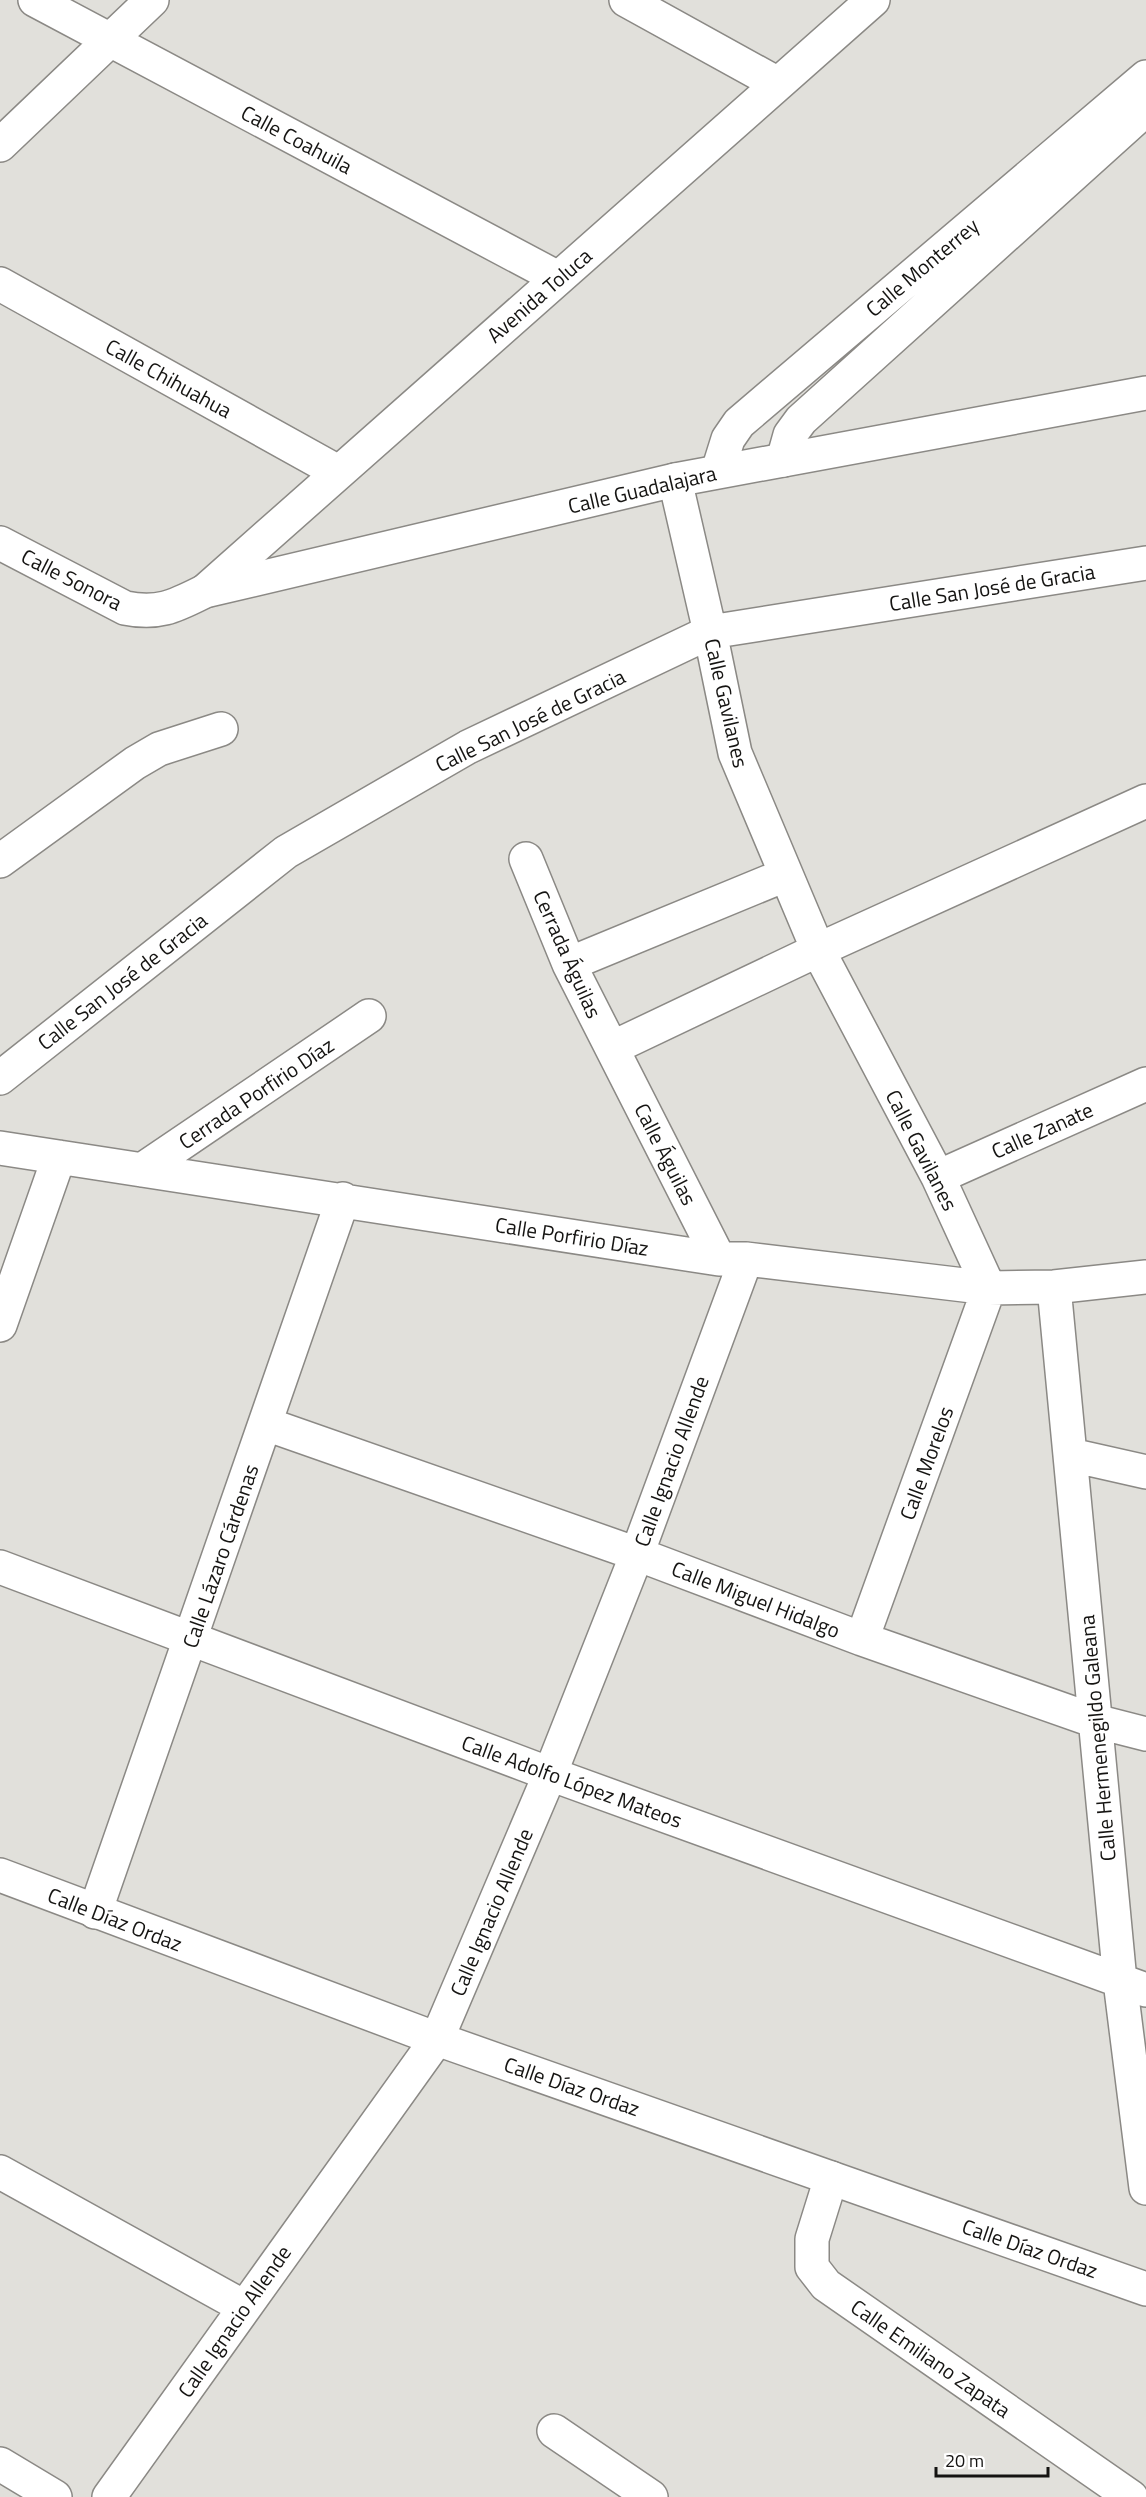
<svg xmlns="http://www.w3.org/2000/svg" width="1146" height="2497" font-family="'Titillium Web',sans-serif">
  <rect width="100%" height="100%" fill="#e1e0db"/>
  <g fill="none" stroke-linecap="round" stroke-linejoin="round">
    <g stroke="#8b8985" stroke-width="36">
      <path id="minor" d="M35,0l523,278
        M626,0l152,84
        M0,145l152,-145
        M0,284l338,188
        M783,460l7,-25 11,-15 345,-311
        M718,471l10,-32 11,-16 407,-346
        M675,480l35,152 25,121 83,197 120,227 51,111 -127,351
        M205,591l668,-591
        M526,859l43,105 150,295
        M0,861l135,-98 24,-14 62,-20
        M569,964l216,-89
        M612,1048l206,-98 328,-149
        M0,1078l286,-226 182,-105 242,-115 436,-69
        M0,1148l719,111h27l243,29 65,-1 92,-10
        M142,1170l227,-154
        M938,1177l208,-93
        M1054,1287l66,694 26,207
        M0,1325l59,-168
        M266,1424l371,130 225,85 233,82 51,13
        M1071,1455l75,17
        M0,1567l550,207 596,216
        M95,1912l248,-713
        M0,2172l244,135
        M831,2178l315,111
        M554,2431l97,66
        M109,2497l328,-458 113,-265 87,-220 109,-295"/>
    </g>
    <g stroke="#8b8985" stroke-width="36">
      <path id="tertiary" d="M0,543l125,65c34,7 50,-2 80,-17l470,-111 471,-87"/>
    </g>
    <g stroke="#8b8985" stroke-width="36">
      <path id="secondary" d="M0,1875l437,164 394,139 -19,61v28l14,18 305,212
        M0,2464l55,33"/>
    </g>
    <use href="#minor" stroke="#fff" stroke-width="33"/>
    <use href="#tertiary" stroke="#fff" stroke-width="33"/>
    <use href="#secondary" stroke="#fff" stroke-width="33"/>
  </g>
  <g text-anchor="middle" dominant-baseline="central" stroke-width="6" stroke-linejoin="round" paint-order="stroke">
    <g font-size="21" fill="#151412" stroke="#fff">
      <text transform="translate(297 139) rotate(28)">Calle Coahuila</text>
      <text transform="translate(922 267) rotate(-40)">Calle Monterrey</text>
      <text transform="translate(539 295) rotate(-41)">Avenida Toluca</text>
      <text transform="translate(169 378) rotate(29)">Calle Chihuahua</text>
      <text transform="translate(642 489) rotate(-13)">Calle Guadalajara</text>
      <text transform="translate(72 579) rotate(27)">Calle Sonora</text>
      <text transform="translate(992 587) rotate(-9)">Calle San José de Gracia</text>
      <text transform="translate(727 703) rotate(77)">Calle Gavilanes</text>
      <text transform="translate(530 720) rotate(-26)">Calle San José de Gracia</text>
      <text transform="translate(568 954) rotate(66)">Cerrada Águilas</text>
      <text transform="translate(122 981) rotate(-38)">Calle San José de Gracia</text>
      <text transform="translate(256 1093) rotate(-34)">Cerrada Porfirio Díaz</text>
      <text transform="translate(1042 1130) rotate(-24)">Calle Zanate</text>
      <text transform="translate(922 1150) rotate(63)">Calle Gavilanes</text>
      <text transform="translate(666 1154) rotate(63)">Calle Águilas</text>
      <text transform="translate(572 1236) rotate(9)">Calle Porfirio Díaz</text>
      <text transform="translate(671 1461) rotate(-70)">Calle Ignacio Allende</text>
      <text transform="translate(926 1463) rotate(-70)">Calle Morelos</text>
      <text transform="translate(220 1556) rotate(-71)">Calle Lázaro Cárdenas</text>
      <text transform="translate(756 1599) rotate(21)">Calle Miguel Hidalgo</text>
      <text transform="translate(1097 1738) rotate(-95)">Calle Hermenegildo Galeana</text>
      <text transform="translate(572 1781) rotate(20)">Calle Adolfo López Mateos</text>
      <text transform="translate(491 1912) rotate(-67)">Calle Ignacio Allende</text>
      <text transform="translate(115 1919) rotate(21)">Calle Díaz Ordaz</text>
      <text transform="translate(572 2086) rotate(19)">Calle Díaz Ordaz</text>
      <text transform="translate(1030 2248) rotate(19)">Calle Díaz Ordaz</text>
      <text transform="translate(234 2321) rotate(-55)">Calle Ignacio Allende</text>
      <text transform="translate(931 2358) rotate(35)">Calle Emiliano Zapata</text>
    </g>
  </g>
  <path d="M936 2467v9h112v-9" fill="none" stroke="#151412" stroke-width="3"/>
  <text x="945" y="2467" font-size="18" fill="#151412" stroke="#ffffff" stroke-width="4.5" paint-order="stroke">20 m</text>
</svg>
